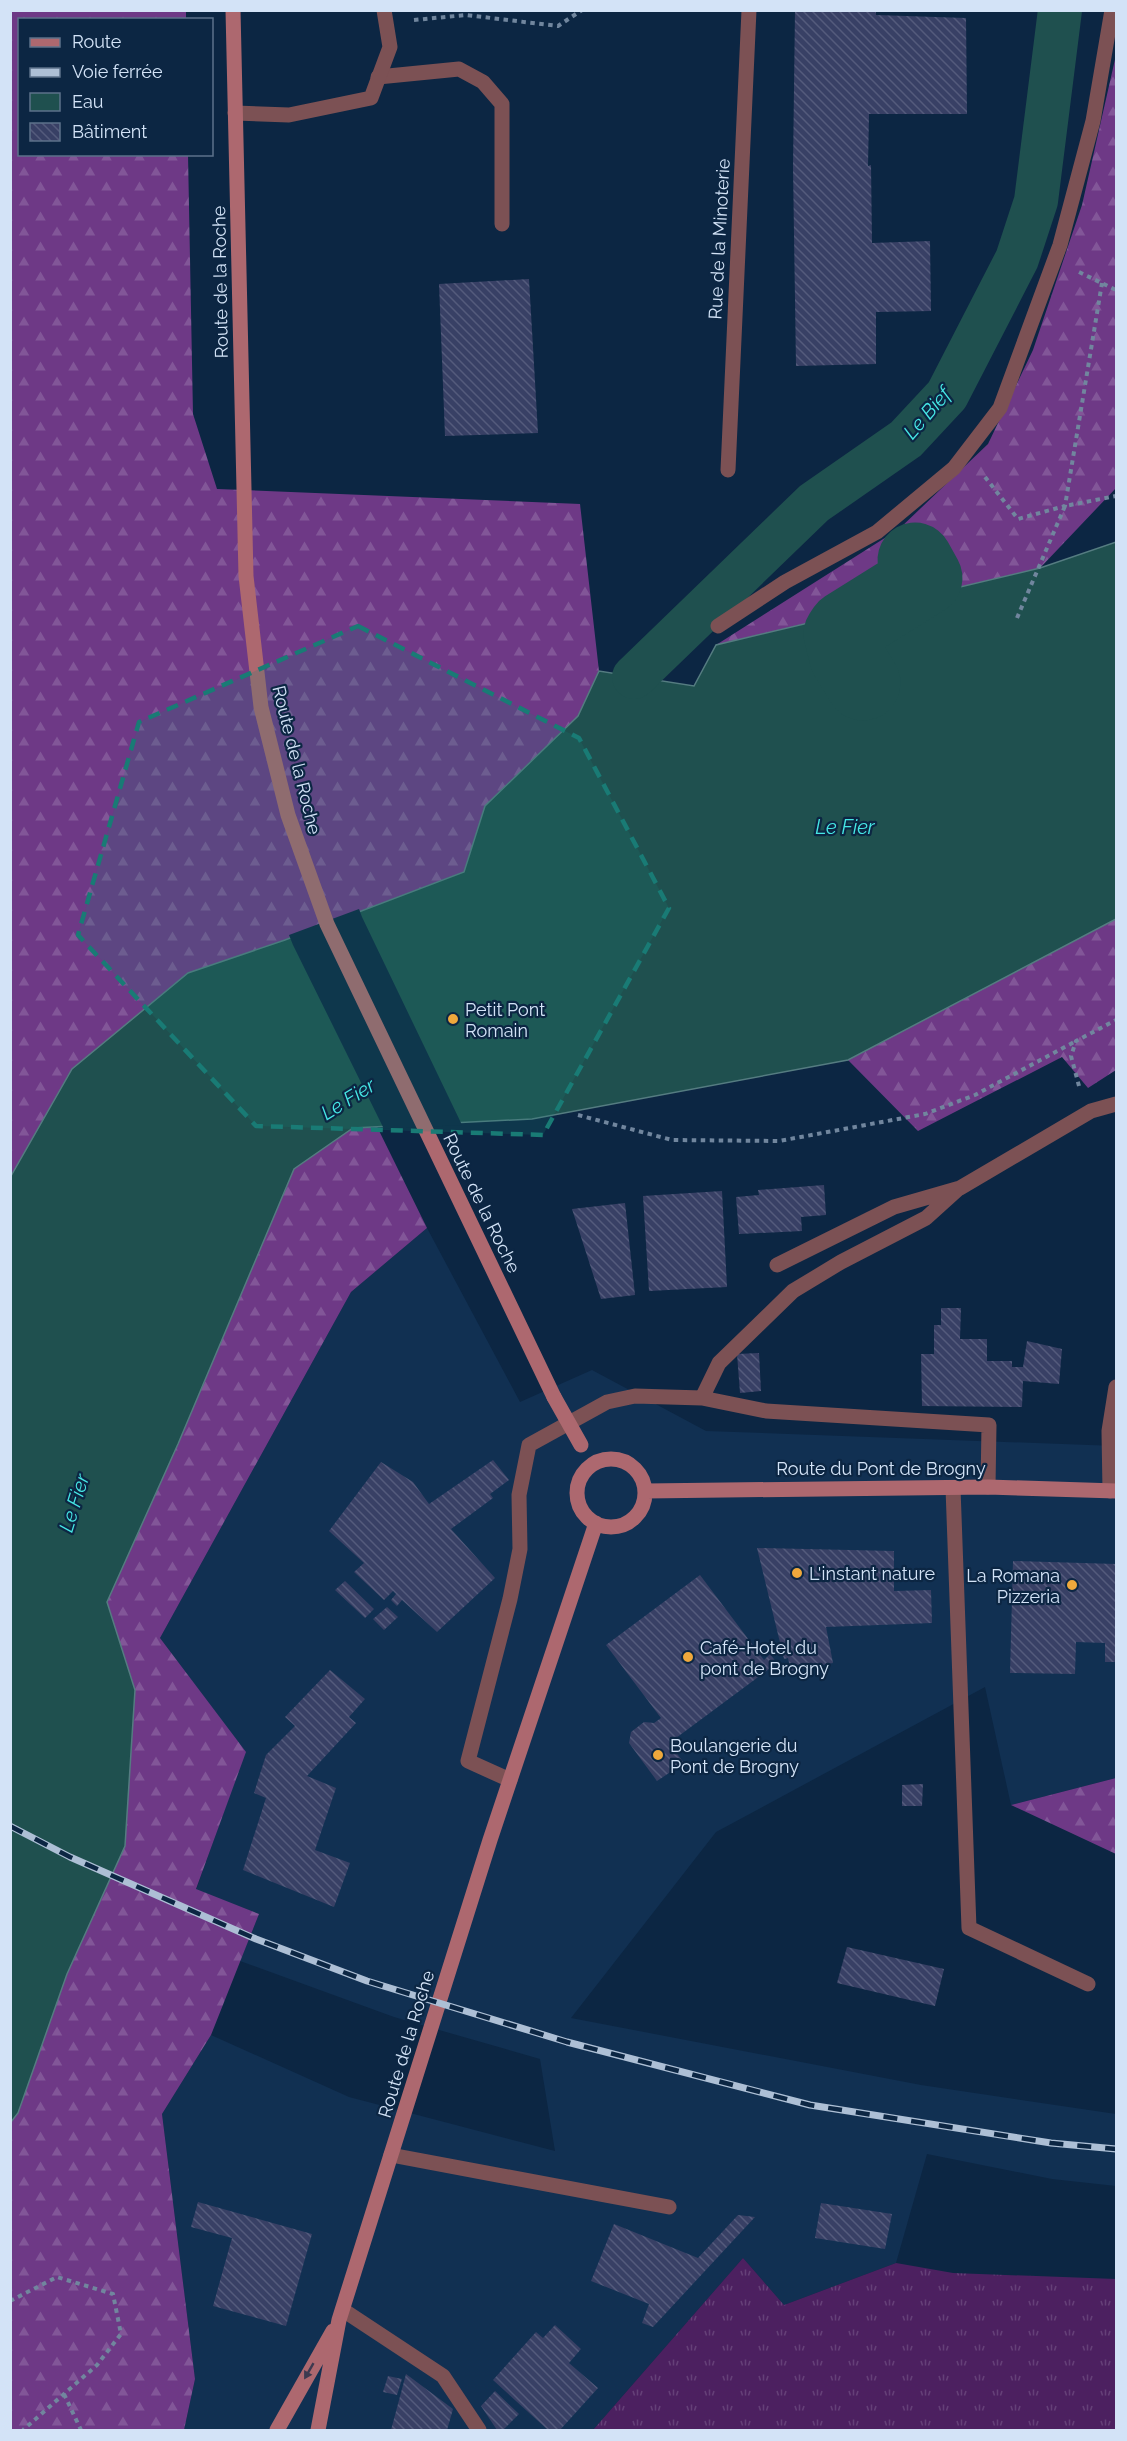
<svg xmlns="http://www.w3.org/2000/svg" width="1127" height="2441" font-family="Raleway,sans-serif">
  <defs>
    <pattern id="grass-tufts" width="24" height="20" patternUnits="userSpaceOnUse" patternTransform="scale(1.5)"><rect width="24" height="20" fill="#4c2060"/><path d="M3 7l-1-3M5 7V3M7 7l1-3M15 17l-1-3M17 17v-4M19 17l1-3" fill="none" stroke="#654078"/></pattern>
    <pattern id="forest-firs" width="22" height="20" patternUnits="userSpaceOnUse" patternTransform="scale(1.5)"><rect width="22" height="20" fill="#6e3986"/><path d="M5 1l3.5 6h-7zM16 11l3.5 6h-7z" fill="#825698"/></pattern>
    <pattern id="building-back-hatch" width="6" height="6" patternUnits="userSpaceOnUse" patternTransform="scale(1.5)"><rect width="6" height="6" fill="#384065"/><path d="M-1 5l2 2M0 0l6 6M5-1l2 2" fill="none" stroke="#545b7c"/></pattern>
  </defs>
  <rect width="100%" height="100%" fill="#0c2643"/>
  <path fill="#113052" d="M427,1228l93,174 72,-32 114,61 410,15v332l-105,27 -26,-118 -269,145 -145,186 350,67 195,29v72l-64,-7 -125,-25 -31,109 -112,42 -41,-47 -150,172h-409l11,-51 -33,-265 49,-79 138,62 206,54 -15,-92 -146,-42 -154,-56 19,-47 -63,-24 49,-138 -85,-114 191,-346z"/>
  <path fill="url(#grass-tufts)" d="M743,2258l41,47 112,-42 57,10 163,6v151h-523z"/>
  <path fill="url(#forest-firs)" d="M11,11h175v8l-166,1v134l168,1 5,259 24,75 363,15 19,167 -21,45 -93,90 -21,66 -179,68 142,288 -76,64 -191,346 86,114 -50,137 63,25 -48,121 -49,79 33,265 -11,51h-173z
    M1116,55v433l-76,80 -324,77 183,-116 89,-85 45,-94 49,-145z
    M1116,919v151l-28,18 -26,-31 -144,74 -70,-71z
    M1116,1778v76l-105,-49z"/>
  <path fill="#1f504f" stroke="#557c81" stroke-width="1.5" d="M1116,542v377l-268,141 -316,59 -179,9 -59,41 -116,275 -71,158 28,88 -10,156 -58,128 -49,139 -7,9v-946l61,-107 116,-96 97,-33 179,-68 21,-66 93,-90 21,-45 95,15 22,-41 324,-77z"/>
  <path fill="#0c2643" d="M359,909l3,8 100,208 -78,4 -91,-184 -4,-10z"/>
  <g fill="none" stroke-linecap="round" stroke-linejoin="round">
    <path stroke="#1f504f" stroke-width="44" d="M634,677l180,-174 92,-64 41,-44 70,-136 19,-58 24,-191"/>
    <path stroke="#1f504f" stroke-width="75" d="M863,683l-16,-26 -6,-23 4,-6 80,-50 -10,-18"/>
  </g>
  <path fill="url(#building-back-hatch)" d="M795,10h81v5l90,3 1,96h-98l-1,52 3,-1 1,78 58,-2 1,70 -55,1v52l-80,2 -3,-199z
    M529,279l9,154 -93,3 -6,-152z
    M824,1185l2,30 -25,2 1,14 -63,3 -3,-37 23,-2 -1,-5z
    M722,1191l5,96 -78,4 -6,-95z
    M625,1203l10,92 -34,4 -29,-90z
    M941,1308h20l-1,31h27v22h25v6h11l4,-26 35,8 -3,35 -36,-3 -1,26 -100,-1 -1,-52h13v-29h7z
    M759,1353l2,38 -21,2 -3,-39z
    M493,1460l16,20 -19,14 3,4 -42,31 44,49 -58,54 -35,-32 -5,6 -6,-6 5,-6 -3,-3 -9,9 -30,-28 10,-9 -35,-32 52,-69 32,20 16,22z
    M757,1548l137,3v40l37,-1 1,33 -106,4 7,36 -42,8 -3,-13 -4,1z
    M1013,1561l103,3v98h-11v-19l-29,-1 -1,32 -65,-1z
    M700,1575l64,85 6,-6 7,9 -101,75 3,3 -7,6 12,16 -27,18 -28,-38 2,-11 13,-10 10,1 7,-5 -55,-73z
    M345,1581l29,28 -9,9 -30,-28z
    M387,1607l11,10 -14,13 -11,-11z
    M330,1670l35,29 -16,18 7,6 -49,53 29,12 -21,62 35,13 -16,44 -91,-37 23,-72 -12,-5 12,-38 29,-29 -10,-9z
    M923,1784l-1,22h-20v-21z
    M847,1947l97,22 -9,37 -98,-23z
    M198,2202l114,32 -26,92 -73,-20 19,-68 -41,-11z
    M821,2203l71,11 -7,35 -70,-11z
    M738,2215l17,2 -102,110 -11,-4 7,-19 -58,-23 23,-57 84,34z
    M555,2325l26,24 -12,14 29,25 -38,42h-12l-55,-50 43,-48 7,6z
    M406,2374l47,35 -6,21h-56z
    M388,2376l14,3 -5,16 -14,-3z
    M495,2391l24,23 -16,16h-6l-16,-24z"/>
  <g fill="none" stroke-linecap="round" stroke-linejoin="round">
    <path stroke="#71869e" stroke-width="4" stroke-dasharray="4.5 4.5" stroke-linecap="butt" d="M414,20l52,-5 92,11 24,-16
      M1079,272l37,18
      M985,477l33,42 47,-13 37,-223
      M1017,618l48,-112 51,-10
      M1079,1086l-8,-30 5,-15 40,-21
      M578,1115l94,25 107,1 146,-27 50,-19 101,-54
      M10,2301l47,-24 56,17 8,40 -24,31 -74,65
      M64,2394l17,36"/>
    <path stroke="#7c5154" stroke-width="15" d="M378,77l81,-8 24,13 19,22v120
      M718,626l67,-44 92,-50 77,-64 46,-60 60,-163 33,-124 19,-111
      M953,1488l16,440 119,56
      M391,2155l278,52
      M343,2310l100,66 36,54"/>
    <path stroke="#7c5154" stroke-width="15" d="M235,113l54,2 82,-17 19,-51 -6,-37
      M728,470l21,-460
      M777,1265l117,-58 66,-19 131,-77 25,-7
      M702,1398l17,-35 74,-72 48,-29 85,-44 31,-28
      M1110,1491l-1,-60 7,-44
      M510,1780l-42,-19 42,-162 10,-50 -1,-54 10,-50 78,-43 28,-6 67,2 64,13 223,14 -1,62"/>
    <path stroke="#ad686f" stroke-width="15" d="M233,10l13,566 15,131 27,108 39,109 227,473
      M577 1493a34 34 0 1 1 68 0a34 34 0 1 1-68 0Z
      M646,1491l342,-4 128,4
      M277,2430l56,-99
      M318,2430l21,-110 151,-480 106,-317"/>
    <g stroke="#adbfd5" stroke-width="7">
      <path id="rail" d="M10,1826l60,31 186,82 111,42 200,61 243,63 241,38 65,6"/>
    </g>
    <use href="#rail" stroke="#0c2643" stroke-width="4.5" stroke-dasharray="14" stroke-linecap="butt"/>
    <path stroke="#ad686f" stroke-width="15" d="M554,1397l27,48"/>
  </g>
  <defs><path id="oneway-solid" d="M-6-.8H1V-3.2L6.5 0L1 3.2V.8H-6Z" transform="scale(1.5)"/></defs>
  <use fill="#3c3a50" href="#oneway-solid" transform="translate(309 2371) rotate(120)"/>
  <path fill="#197b75" fill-opacity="0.2" stroke="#197b75" stroke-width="4.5" stroke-dasharray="12 8" stroke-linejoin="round" d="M358,626l221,112 90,170 -126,227 -287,-9 -178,-191 61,-213z"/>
  <g fill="#eea83c" stroke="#0c2643" stroke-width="2">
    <circle cx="453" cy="1019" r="6"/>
    <circle cx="797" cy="1573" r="6"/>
    <circle cx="1072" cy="1585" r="6"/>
    <circle cx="688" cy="1657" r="6"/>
    <circle cx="658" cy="1755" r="6"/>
  </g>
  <g text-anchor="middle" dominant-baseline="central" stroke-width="4.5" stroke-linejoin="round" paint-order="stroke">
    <g font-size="18" fill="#d3e3f7" stroke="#0c2643">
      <text transform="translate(719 239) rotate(-87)">Rue de la Minoterie</text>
      <text transform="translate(220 282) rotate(-91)">Route de la Roche</text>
      <text transform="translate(297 760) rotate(76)">Route de la Roche</text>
      <text transform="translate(482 1203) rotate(64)">Route de la Roche</text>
      <text x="881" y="1468">Route du Pont de Brogny</text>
      <text transform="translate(406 2044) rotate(-73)">Route de la Roche</text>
    </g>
    <g font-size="18" fill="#d3e3f7" stroke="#0c2643" text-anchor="start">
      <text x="465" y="1009">Petit Pont<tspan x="465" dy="21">Romain</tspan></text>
      <text x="809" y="1573">L'instant nature</text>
      <text x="1060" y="1575" text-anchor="end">La Romana<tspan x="1060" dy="21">Pizzeria</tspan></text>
      <text x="700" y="1647">Café-Hotel du<tspan x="700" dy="21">pont de Brogny</tspan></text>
      <text x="670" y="1745">Boulangerie du<tspan x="670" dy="21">Pont de Brogny</tspan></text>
    </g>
    <g font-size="20" font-style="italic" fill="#46e7e5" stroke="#0c2643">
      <text transform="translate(927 413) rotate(-49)">Le Bief</text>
      <text x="845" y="827">Le Fier</text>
      <text transform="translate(348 1099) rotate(-32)">Le Fier</text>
      <text transform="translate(74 1503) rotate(-73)">Le Fier</text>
    </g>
  </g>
  <rect width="1127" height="2441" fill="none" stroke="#d3e3f7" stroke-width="24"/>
  <rect x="18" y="18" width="195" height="138" fill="#0c2643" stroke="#5c728b" stroke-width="1.5"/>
  <rect x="30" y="38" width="30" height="9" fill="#ad686f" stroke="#5c728b" stroke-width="1.5"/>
  <text x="72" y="48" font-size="18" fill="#d3e3f7">Route</text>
  <rect x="30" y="68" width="30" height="9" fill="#adbfd5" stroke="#5c728b" stroke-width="1.5"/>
  <text x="72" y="78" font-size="18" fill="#d3e3f7">Voie ferrée</text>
  <rect x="30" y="93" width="30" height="18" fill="#1f504f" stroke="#5c728b" stroke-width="1.5"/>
  <text x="72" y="108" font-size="18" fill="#d3e3f7">Eau</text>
  <rect x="30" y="123" width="30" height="18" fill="url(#building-back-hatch)" stroke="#5c728b" stroke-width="1.5"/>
  <text x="72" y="138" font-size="18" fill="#d3e3f7">Bâtiment</text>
</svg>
